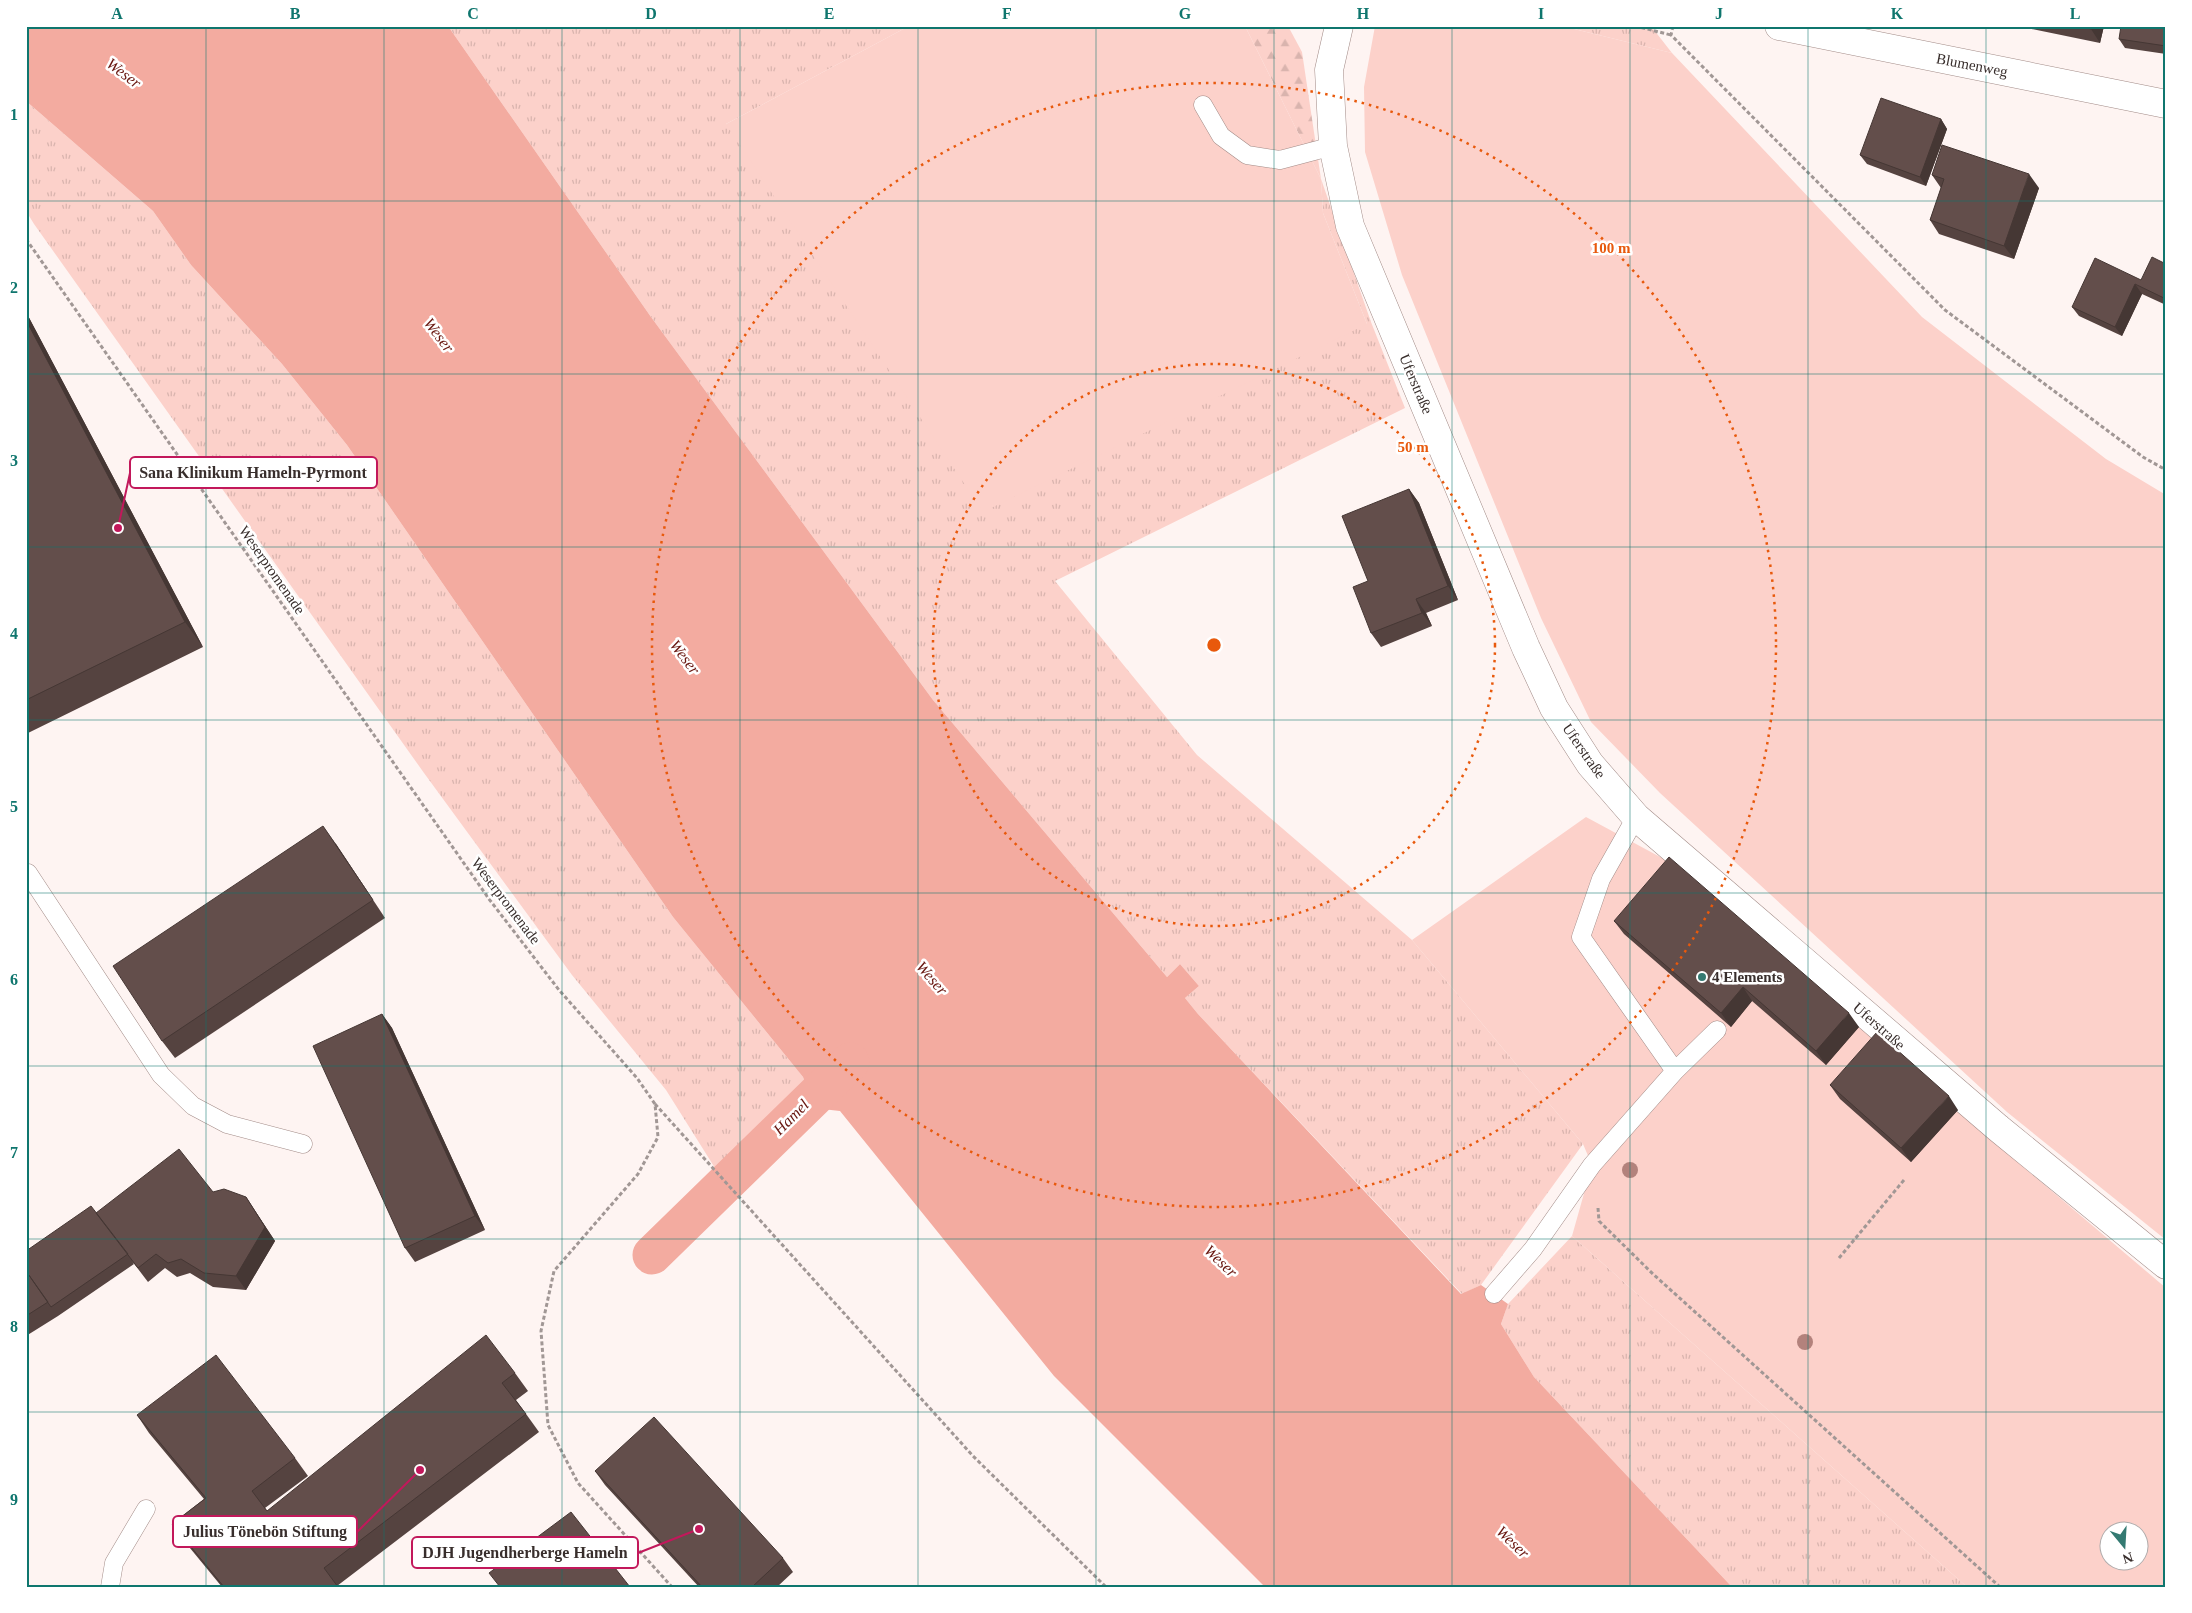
<svg xmlns="http://www.w3.org/2000/svg" width="2192" height="1613" font-family="Georgia,serif">
  <defs>
    <pattern id="grass-tufts" width="24" height="20" patternUnits="userSpaceOnUse" patternTransform="scale(1.25)"><rect width="24" height="20" fill="#fcd1ca"/><path d="M3 7l-1-3M5 7V3M7 7l1-3M15 17l-1-3M17 17v-4M19 17l1-3" fill="none" stroke="#d9b4ae"/></pattern>
    <pattern id="forest-firs" width="22" height="20" patternUnits="userSpaceOnUse" patternTransform="scale(1.25)"><rect width="22" height="20" fill="#fcd1ca"/><path d="M5 1l3.5 6h-7zM16 11l3.5 6h-7z" fill="#d9b4ae"/></pattern>
  </defs>
  <rect width="100%" height="100%" fill="#fef4f2"/>
  <path fill="url(#grass-tufts)" d="M448,26h461l-183,98 641,200 -44,-111 -2,-34 50,143 34,86 -350,173 142,174 215,185 171,204 -102,141 -19,9 -264,-280 -13,-16 14,-12 -19,-22 -13,13 -234,-277 -282,-383z
    M1562,26h89l21,27z
    M26,101l127,110 38,54 91,99 65,81 326,472 130,160 5,13 -88,86 -54,-86 -94,-115 -148,-202 -390,-549 -8,-13z
    M1572,1236l395,351h-235l-198,-210 -33,-53 7,-20z"/>
  <path fill="url(#forest-firs)" d="M1245,26h43l14,26 19,127z"/>
  <path fill="#fcd1ca" fill-rule="evenodd" d="M909,26h336l76,153 2,34 44,111 -384,188 -257,-388z
    M1375,26h187l110,27 250,264 184,142 60,36v745l-159,-128 -347,-319 -69,-71 -50,-104 -139,-343 -37,-123 -1,-65z
    M1586,817l102,55 300,265 178,151v299h-199l-395,-351 20,-71 -9,-21 -171,-204zM2110,1530h30v30h-30z"/>
  <path fill="#f3aba0" d="M26,26h422l203,291 282,383 234,277 13,-13 19,22 -14,12 13,16 263,280 20,-9 27,19 -7,20 33,53 198,210h-467l-211,-211 -214,-265 -18,-2 -11,-11 -8,-21 -130,-160 -326,-472 -65,-81 -91,-99 -38,-54 -127,-110z"/>
  <g fill="none" stroke-linecap="round" stroke-linejoin="round">
    <path stroke="#f3aba0" stroke-width="39" d="M652,1255l198,-193"/>
    <g stroke="#a28b87" stroke-width="19">
      <path id="service" d="M1203,105l18,31 26,19 33,5 53,-14
        M1636,817l-35,62 -20,58 94,134
        M26,874l2,-1 133,202 32,31 34,18 76,20
        M1494,1294l39,-45 59,-84 83,-94 42,-41
        M110,1587l4,-24 32,-54"/>
    </g>
    <g stroke="#a28b87" stroke-width="29">
      <path id="minor" d="M1339,26l-10,44 4,76 17,80 176,422 28,60 36,56 46,53 362,311 168,137
        M1779,26l387,78"/>
    </g>
    <path stroke="#a19795" stroke-width="3" stroke-dasharray="4 2.5" stroke-linecap="butt" d="M1635,26l36,9
      M1673,26l-2,9 274,275 198,147 23,13
      M26,239l463,660 70,91 78,88 18,26 3,33 -20,37 -84,97 -13,60 7,94 30,58 94,104
      M655,1104l318,352 133,131
      M1598,1208l1,13 54,53 347,313
      M1839,1258l65,-78"/>
    <use href="#service" stroke="#fff" stroke-width="18"/>
    <use href="#minor" stroke="#fff" stroke-width="28"/>
  </g>
  <g fill="#b3827c">
    <circle cx="1630" cy="1170" r="8"/>
    <circle cx="1805" cy="1342" r="8"/>
  </g>
  <path fill="#554340" d="M2017,26h87l-4,17z
    M2166,26v28l-41,-6 -6,-9z
    M1941,119l6,10 -21,57 -59,-22 -7,-9z
    M1932,175l107,13 -25,71 -75,-25 -9,-14 11,-32z
    M2166,264v41l-24,-11 -20,42 -43,-20 -7,-9 69,-27z
    M26,312l177,335 -177,87z
    M1409,489l10,14 39,97 -32,13 6,13 -51,21 -10,-14 -3,-52z
    M336,844l49,74 -210,140 -13,-17z
    M1614,921l245,106 -33,38 -74,-64 -21,26 -107,-93z
    M382,1014l10,14 93,202 -70,32 -10,-14z
    M1830,1085l128,25 -47,52 -71,-63z
    M213,1192l33,5 29,44 -29,49 -33,-3 -23,-14 -13,4 -12,-9 -17,14 -16,-21 2,3 -76,52 -32,20v-85l70,-38z
    M515,1373l13,18 -12,9 23,32 -202,154 1,1h-116l-37,-45 -13,-18 32,-25 -55,-66 -12,-18 158,43 13,18 -43,32 2,3z
    M595,1471l188,87 10,14 -16,15h-78l-94,-102z"/>
  <path fill="#453734" d="M2091,26h13l-4,17 -9,-14z
    M1941,119l6,10 -21,57 -6,-9z
    M2029,174l10,14 -25,71 -10,-13z
    M2135,284l7,10 -20,42 -7,-9z
    M26,312l177,335 -18,-25 -159,-302z
    M1409,489l10,14 39,97 -10,-14z
    M1416,599l10,14 6,13 -10,-13z
    M323,826l13,18 49,74 -12,-18z
    M1743,987l9,14 -21,26 -10,-14z
    M1849,1013l10,14 -33,38 -10,-14z
    M382,1014l10,14 93,202 -10,-14z
    M1949,1096l9,14 -47,52 -10,-14z
    M246,1197l29,44 -29,49 -10,-14z"/>
  <path fill="#634e4b" stroke="#453734" d="M2078,26h13v3z
    M2121,26h45v20l-47,-7z
    M1881,98l60,21 -21,58 -60,-22z
    M1942,145l87,29 -25,72 -74,-26 14,-41 -12,-4z
    M2152,257l14,7v35l-31,-15 -20,43 -43,-20 23,-49 46,22z
    M26,320l159,302 -159,78z
    M1409,489l39,97 -32,13 6,14 -51,20 -18,-46 15,-6 -26,-65z
    M323,826l50,74 -211,141 -49,-75z
    M1669,857l180,156 -33,38 -73,-64 -22,26 -107,-92z
    M382,1014l93,202 -70,32 -92,-202z
    M1877,1032l72,64 -48,52 -71,-63z
    M179,1149l34,43 11,-3 22,8 19,30 -29,49 -32,-3 -23,-14 -13,4 -12,-9 -18,14 -42,-55z
    M91,1206l37,48 -77,53 -25,-36v-20z
    M26,1271l22,31 -22,14z
    M486,1335l29,38 -13,10 24,31 -202,154 14,19h-114l-52,-63 34,-26 -69,-83 79,-60 79,103 -43,33 15,20z
    M654,1417l129,141 -31,29h-50l-107,-116z
    M571,1512l59,75h-130l-11,-14z"/>
  <path fill="none" stroke="#0f766e" stroke-width="1" stroke-opacity="0.55" d="M206,26v1561M384,26v1561M562,26v1561M740,26v1561M918,26v1561M1096,26v1561M1274,26v1561M1452,26v1561M1630,26v1561M1808,26v1561M1986,26v1561M26,201h2140M26,374h2140M26,547h2140M26,720h2140M26,893h2140M26,1066h2140M26,1239h2140M26,1412h2140"/>
  <g fill="none" stroke="#e8590c" stroke-width="2.5" stroke-dasharray="2.5 5">
    <circle cx="1214" cy="645" r="281"/>
    <circle cx="1214" cy="645" r="562"/>
  </g>
  <circle fill="#347a72" stroke="#fff" stroke-width="2" cx="1702" cy="977" r="5"/>
  <g text-anchor="middle" dominant-baseline="central" stroke-width="5" stroke-linejoin="round" paint-order="stroke">
    <g font-size="15" fill="#382e2c" stroke="#fff">
      <text transform="translate(1972 65) rotate(11)">Blumenweg</text>
      <text transform="translate(1416 384) rotate(67)">Uferstraße</text>
      <text transform="translate(272 570) rotate(55)">Weserpromenade</text>
      <text transform="translate(1584 751) rotate(55)">Uferstraße</text>
      <text transform="translate(506 901) rotate(53)">Weserpromenade</text>
      <text transform="translate(1879 1026) rotate(41)">Uferstraße</text>
    </g>
    <g font-size="15" font-weight="bold" fill="#382e2c" stroke="#fff" text-anchor="start">
      <text x="1712" y="977">4 Elements</text>
    </g>
    <g font-size="16" font-style="italic" fill="#691710" stroke="#fff">
      <text transform="translate(124 73) rotate(37)">Weser</text>
      <text transform="translate(439 335) rotate(53)">Weser</text>
      <text transform="translate(685 657) rotate(53)">Weser</text>
      <text transform="translate(932 978) rotate(49)">Weser</text>
      <text transform="translate(791 1117) rotate(-45)">Hamel</text>
      <text transform="translate(1221 1261) rotate(44)">Weser</text>
      <text transform="translate(1513 1542) rotate(44)">Weser</text>
    </g>
  </g>
  <circle cx="1214" cy="645" r="8" fill="#e8590c" stroke="#fff" stroke-width="2.5"/>
  <g font-size="15" text-anchor="middle" font-weight="bold" fill="#e8590c" stroke="#fff" stroke-width="5" stroke-linejoin="round" paint-order="stroke">
    <text x="1611" y="253">100 m</text>
    <text x="1413" y="452">50 m</text>
  </g>
  <path fill="none" stroke="#c2185b" stroke-width="2" d="M118 528L130 473M420 1470L357 1532M699 1529L638 1553"/>
  <g fill="#c2185b" stroke="#fff" stroke-width="2">
    <circle cx="118" cy="528" r="5"/>
    <circle cx="420" cy="1470" r="5"/>
    <circle cx="699" cy="1529" r="5"/>
  </g>
  <g fill="#fff" stroke="#c2185b" stroke-width="2">
    <rect x="130" y="457" width="247" height="31" rx="5"/>
    <rect x="173" y="1516" width="184" height="31" rx="5"/>
    <rect x="412" y="1537" width="226" height="31" rx="5"/>
  </g>
  <g font-size="16" text-anchor="middle" font-weight="bold" fill="#382e2c">
    <text x="253" y="478">Sana Klinikum Hameln-Pyrmont</text>
    <text x="265" y="1537">Julius Tönebön Stiftung</text>
    <text x="525" y="1558">DJH Jugendherberge Hameln</text>
  </g>
  <rect width="2192" height="1613" fill="none" stroke="#ffffff" stroke-width="55"/>
  <g transform="translate(2124 1546) rotate(162)"><circle r="24" fill="#ffffff" stroke="#afabab"/>
  <path d="M0-4L9 19L0 12L-9 19Z" fill="#347a72"/>
  <text y="-8" font-size="14" font-weight="bold" text-anchor="middle" fill="#382e2c">N</text>
  </g>
  <rect x="28" y="28" width="2136" height="1558" fill="none" stroke="#0f766e" stroke-width="2"/>
  <g font-size="16" text-anchor="middle" font-weight="bold" fill="#0f766e">
    <text x="117" y="19">A</text>
    <text x="295" y="19">B</text>
    <text x="473" y="19">C</text>
    <text x="651" y="19">D</text>
    <text x="829" y="19">E</text>
    <text x="1007" y="19">F</text>
    <text x="1185" y="19">G</text>
    <text x="1363" y="19">H</text>
    <text x="1541" y="19">I</text>
    <text x="1719" y="19">J</text>
    <text x="1897" y="19">K</text>
    <text x="2075" y="19">L</text>
    <text x="14" y="120">1</text>
    <text x="14" y="293">2</text>
    <text x="14" y="466">3</text>
    <text x="14" y="639">4</text>
    <text x="14" y="812">5</text>
    <text x="14" y="985">6</text>
    <text x="14" y="1158">7</text>
    <text x="14" y="1332">8</text>
    <text x="14" y="1505">9</text>
  </g>
</svg>
